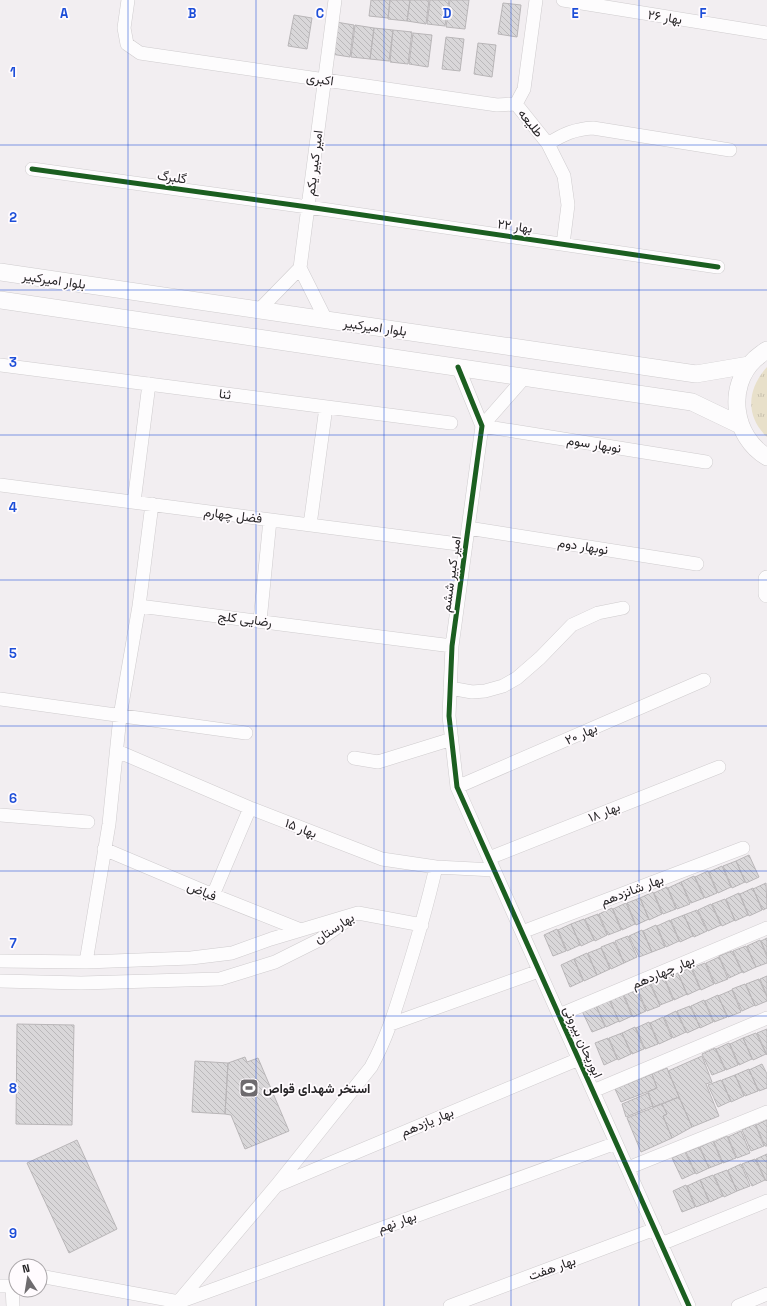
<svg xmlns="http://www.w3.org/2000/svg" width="767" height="1306" font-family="'Space Grotesk',Vazirmatn,sans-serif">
  <defs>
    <pattern id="grass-tufts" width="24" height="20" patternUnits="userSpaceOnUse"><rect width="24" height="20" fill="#e8e0ca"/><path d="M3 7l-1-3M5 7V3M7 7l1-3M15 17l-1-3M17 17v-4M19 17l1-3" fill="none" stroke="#c7c0ae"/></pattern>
    <pattern id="building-back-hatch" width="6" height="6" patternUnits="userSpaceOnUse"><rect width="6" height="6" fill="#d9d7d9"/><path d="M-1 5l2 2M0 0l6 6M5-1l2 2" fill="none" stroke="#bab8ba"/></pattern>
  </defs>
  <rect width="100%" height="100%" fill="#f2eef1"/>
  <path fill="url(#grass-tufts)" d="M767,367v70c-22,-21 -20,-48 0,-70z"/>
  <path fill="url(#building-back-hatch)" stroke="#b9b6b8" d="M371,0h19l-2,18 -19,-2z
    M390,0h20l-3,21 -19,-2z
    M410,0h19l-3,24 -19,-3z
    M430,0h19l-4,26 -18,-2z
    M450,0h19l-4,29 -19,-2z
    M503,3l18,2 -4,32 -19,-3z
    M294,15l18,3 -5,31 -19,-3z
    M336,22l18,3 -4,32 -19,-3z
    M355,25l19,3 -4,31 -19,-2z
    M374,28l19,2 -4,31 -19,-2z
    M393,30l19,2 -4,32 -18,-2z
    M413,33l19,2 -4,32 -19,-3z
    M446,37l18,2 -4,32 -18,-2z
    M478,43l18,2 -4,32 -18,-3z
    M749,855l10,22 -13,6 -10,-22z
    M736,861l9,21 -13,6 -9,-22z
    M722,866l9,21 -13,6 -9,-21z
    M708,871l9,22 -12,5 -10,-21z
    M694,876l10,22 -13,5 -10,-21z
    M681,882l9,22 -13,5 -9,-21z
    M766,883l1,25 -4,2 -10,-21z
    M667,887l9,22 -13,5 -9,-21z
    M753,888l9,22 -13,6 -9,-22z
    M653,892l9,22 -13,6 -9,-22z
    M739,893l9,22 -13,6 -9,-22z
    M640,898l9,21 -13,6 -9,-22z
    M725,899l10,21 -13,6 -10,-22z
    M626,903l9,21 -13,6 -9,-21z
    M711,904l10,21 -13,6 -10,-21z
    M612,908l9,22 -13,5 -9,-21z
    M697,910l10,21 -13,6 -10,-22z
    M598,914l9,21 -12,6 -10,-22z
    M684,915l9,21 -13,6 -9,-22z
    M584,919l10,21 -13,6 -10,-22z
    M670,920l9,21 -13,6 -9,-21z
    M571,924l9,21 -13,6 -9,-21z
    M656,925l9,22 -13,5 -9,-21z
    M557,929l9,22 -13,5 -9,-21z
    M642,930l10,22 -13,5 -10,-21z
    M628,936l9,21 -13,6 -9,-22z
    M767,938v17l-6,-14z
    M760,940l7,17v6l-11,4 -9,-21z
    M614,942l10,21 -13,6 -10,-22z
    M746,946l10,21 -13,6 -10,-22z
    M601,948l9,21 -13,6 -9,-22z
    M732,951l10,21 -13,6 -10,-22z
    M587,953l10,22 -13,6 -10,-22z
    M719,957l9,22 -13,5 -9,-21z
    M574,959l9,22 -13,6 -9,-22z
    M705,963l9,21 -13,6 -9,-22z
    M691,968l9,21 -13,6 -9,-22z
    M678,973l9,21 -13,6 -9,-21z
    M767,976v20l-7,-17z
    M664,978l9,22 -13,5 -9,-21z
    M759,979l8,18v4l-12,5 -9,-22z
    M650,984l10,22 -13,5 -9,-21z
    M745,984l10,21 -13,6 -10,-22z
    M637,990l9,21 -13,6 -9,-22z
    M732,990l9,22 -13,5 -10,-21z
    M623,995l9,21 -13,6 -9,-22z
    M718,995l9,22 -13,5 -9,-21z
    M609,1000l10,21 -13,6 -10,-21z
    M704,1000l9,22 -13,6 -9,-22z
    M596,1005l9,22 -13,5 -10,-21z
    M690,1006l10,21 -13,6 -10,-22z
    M676,1011l10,21 -13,6 -9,-21z
    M663,1017l9,21 -13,6 -9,-21z
    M649,1022l9,22 -13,5 -9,-21z
    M17,1024l57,1 -2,100 -56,-1z
    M635,1027l9,22 -12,5 -10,-21z
    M767,1029v26l-10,-22z
    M622,1033l9,21 -13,6 -9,-22z
    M756,1033l10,21 -13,6 -10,-22z
    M608,1038l9,21 -13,6 -9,-22z
    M743,1038l9,21 -13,6 -9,-21z
    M729,1043l9,22 -12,5 -10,-21z
    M715,1048l10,22 -13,5 -10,-21z
    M702,1056l10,26 -6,2 13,32 -27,11 -24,-56z
    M245,1057l2,5 11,-4 31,73 -44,18 -14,-34 -6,-1 3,-51z
    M195,1061l33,2 -3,51 -33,-2z
    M762,1064l5,10v14l-8,3 -10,-21z
    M667,1068l12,29 -26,10 -5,-15 9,-4 -5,-14z
    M749,1069l9,22 -13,5 -10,-21z
    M652,1074l5,14 -36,14 -6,-13z
    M735,1075l9,21 -13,6 -9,-22z
    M721,1080l10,21 -13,6 -10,-22z
    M648,1093l5,13 -27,11 -4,-13z
    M679,1097l13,30 -20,11 -9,-22 4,-2 -5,-10z
    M662,1104l5,10 -4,2 9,22 -31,14 -14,-34z
    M767,1120v26h-2l-9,-21z
    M755,1124l9,22 -13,5 -9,-21z
    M741,1131l9,22 -13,5 -9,-21z
    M727,1136l9,22 -13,5 -9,-21z
    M77,1140l40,89 -48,24 -42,-90z
    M713,1141l9,22 -13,5 -9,-21z
    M699,1147l10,21 -13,6 -10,-22z
    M685,1152l10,21 -13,6 -10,-21z
    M767,1154v26l-1,1 -10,-22z
    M755,1159l10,21 -13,6 -10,-22z
    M741,1164l9,22 -13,5 -9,-21z
    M727,1170l10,21 -13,6 -10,-22z
    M713,1175l10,21 -13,6 -10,-22z
    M700,1180l9,22 -13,5 -9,-21z
    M686,1185l9,22 -13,5 -9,-21z"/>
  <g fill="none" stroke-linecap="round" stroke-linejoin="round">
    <g stroke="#cfccce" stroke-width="14">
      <path id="minor" d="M128,0l-4,28 3,16 13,9 357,52 19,-1
        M563,0l204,33
        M516,104l32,40 16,32 4,29 -5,39
        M516,104l8,-15 12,-89
        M548,144c15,-10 27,-15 45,-16l137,22
        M32,169l276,38 410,60
        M259,310l41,-42
        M326,320l-26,-52 35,-268
        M0,365l451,58
        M458,367l24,59 -30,220 -3,70 8,71 232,519
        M482,426l224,36
        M482,426l43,-49
        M0,485l466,60
        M134,502l15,-118
        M152,504l-13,102 313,40
        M310,525l16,-118
        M468,528l229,36
        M260,621l10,-101
        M450,688l22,4 13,-1 18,-5 14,-8 23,-20 32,-33 26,-12 25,-5
        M0,699l246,34
        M117,751l133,57 132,51 54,8 58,3
        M354,758l24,4 74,-23
        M457,787l247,-107
        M0,815l88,7
        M104,849l109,46 88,35
        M489,858l230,-91
        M213,895l37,-87
        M522,932l221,-84
        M0,961l86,1 105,-4 41,-5 39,-14 87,-26 64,12
        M86,962l23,-138 11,-108 19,-110
        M0,981l81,2 139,-4 55,-17 44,-22 30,-21
        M559,1015l208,-87
        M391,1024l148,-53
        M593,1091l174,-73
        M628,1168l139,-56
        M278,1185l301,-126
        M661,1244l106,-43
        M40,1276l139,26 437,-159
        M0,1286h12l1,20
        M179,1301l97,-115 95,-119c15,-27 24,-56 33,-85 12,-38 23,-76 32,-115
        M450,1306l205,-77
        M738,1306l29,-12"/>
    </g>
    <g stroke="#cfccce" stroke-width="18">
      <path id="major" d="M0,272l696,102 53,-9
        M0,300l692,102 48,23
        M767,350c-4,2 -8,6 -12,9 -29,27 -22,78 12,98
        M767,579v15"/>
    </g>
    <use href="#minor" stroke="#fdfcfd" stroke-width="13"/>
    <use href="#major" stroke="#fdfcfd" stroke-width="17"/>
    <g stroke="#fffbfe" stroke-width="8">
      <path id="cycleway" d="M32,169l276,38 410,60
        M458,367l24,59 -30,220 -3,70 8,71 232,519"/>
    </g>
    <use href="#cycleway" stroke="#1b5e20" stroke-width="5"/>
  </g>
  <path fill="none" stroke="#1d4ed8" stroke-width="1" stroke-opacity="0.55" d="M128,0v1306M256,0v1306M384,0v1306M511,0v1306M639,0v1306M0,145h767M0,290h767M0,435h767M0,580h767M0,726h767M0,871h767M0,1016h767M0,1161h767"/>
  <defs>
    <g id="stadium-square" transform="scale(1)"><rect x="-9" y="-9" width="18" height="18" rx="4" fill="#6e6b6e" stroke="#fffbfe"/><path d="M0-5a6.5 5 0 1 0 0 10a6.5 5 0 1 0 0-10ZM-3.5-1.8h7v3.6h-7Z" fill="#fff"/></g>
  </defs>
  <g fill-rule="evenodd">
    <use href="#stadium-square" x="249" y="1088"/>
  </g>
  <g text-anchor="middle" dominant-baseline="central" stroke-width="3.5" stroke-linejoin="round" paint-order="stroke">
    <g font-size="13" fill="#272527" stroke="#fffbfe">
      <text transform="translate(665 17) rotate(9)">بهار ۲۶</text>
      <text transform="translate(320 79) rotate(8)">اکبری</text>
      <text transform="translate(531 123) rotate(51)">طلیعه</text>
      <text transform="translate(314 163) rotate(-83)">امیر کبیر یکم</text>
      <text transform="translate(172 177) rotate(8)">گلبرگ</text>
      <text transform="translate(515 226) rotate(8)">بهار ۲۲</text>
      <text transform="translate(54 280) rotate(8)">بلوار امیرکبیر</text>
      <text transform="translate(375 327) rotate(8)">بلوار امیرکبیر</text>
      <text transform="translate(225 394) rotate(7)">ثنا</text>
      <text transform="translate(594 444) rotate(9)">نوبهار سوم</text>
      <text transform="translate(233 515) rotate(7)">فضل چهارم</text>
      <text transform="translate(583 546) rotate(9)">نوبهار دوم</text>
      <text transform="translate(451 574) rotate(-82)">امیر کبیر ششم</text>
      <text transform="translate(245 619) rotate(7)">رضایی کلج</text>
      <text transform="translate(581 734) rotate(-24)">بهار ۲۰</text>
      <text transform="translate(604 812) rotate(-22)">بهار ۱۸</text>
      <text transform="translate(301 828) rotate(21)">بهار ۱۵</text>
      <text transform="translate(632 890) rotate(-21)">بهار شانزدهم</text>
      <text transform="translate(202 891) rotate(23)">فیاض</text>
      <text transform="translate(334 928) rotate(-33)">بهارستان</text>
      <text transform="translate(663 972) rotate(-23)">بهار چهاردهم</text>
      <text transform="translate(583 1042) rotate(66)">ابوریحان بیرونی</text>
      <text transform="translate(427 1122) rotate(-23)">بهار یازدهم</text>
      <text transform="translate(397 1222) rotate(-20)">بهار نهم</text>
      <text transform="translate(552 1268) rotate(-20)">بهار هفت</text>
    </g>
    <g font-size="13" font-weight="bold" fill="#272527" stroke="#fffbfe" text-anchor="start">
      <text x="263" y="1088">استخر شهدای قواص</text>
    </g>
  </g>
  <g font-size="13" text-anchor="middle" font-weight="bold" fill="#1d4ed8" stroke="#fffbfe" stroke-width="3.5" stroke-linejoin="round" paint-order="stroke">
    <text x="64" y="18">A</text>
    <text x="192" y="18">B</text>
    <text x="320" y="18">C</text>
    <text x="447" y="18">D</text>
    <text x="575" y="18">E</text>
    <text x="703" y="18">F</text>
    <text x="13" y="77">1</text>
    <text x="13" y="222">2</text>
    <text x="13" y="367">3</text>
    <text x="13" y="512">4</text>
    <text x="13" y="658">5</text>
    <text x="13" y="803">6</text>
    <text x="13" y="948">7</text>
    <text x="13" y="1093">8</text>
    <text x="13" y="1238">9</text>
  </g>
  <g transform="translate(28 1278) rotate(348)"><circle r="19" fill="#fffbfe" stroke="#a9a5a8"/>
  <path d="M0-3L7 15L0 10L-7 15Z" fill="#6e6b6e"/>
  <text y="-6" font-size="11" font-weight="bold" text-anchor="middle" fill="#272527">N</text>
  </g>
</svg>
